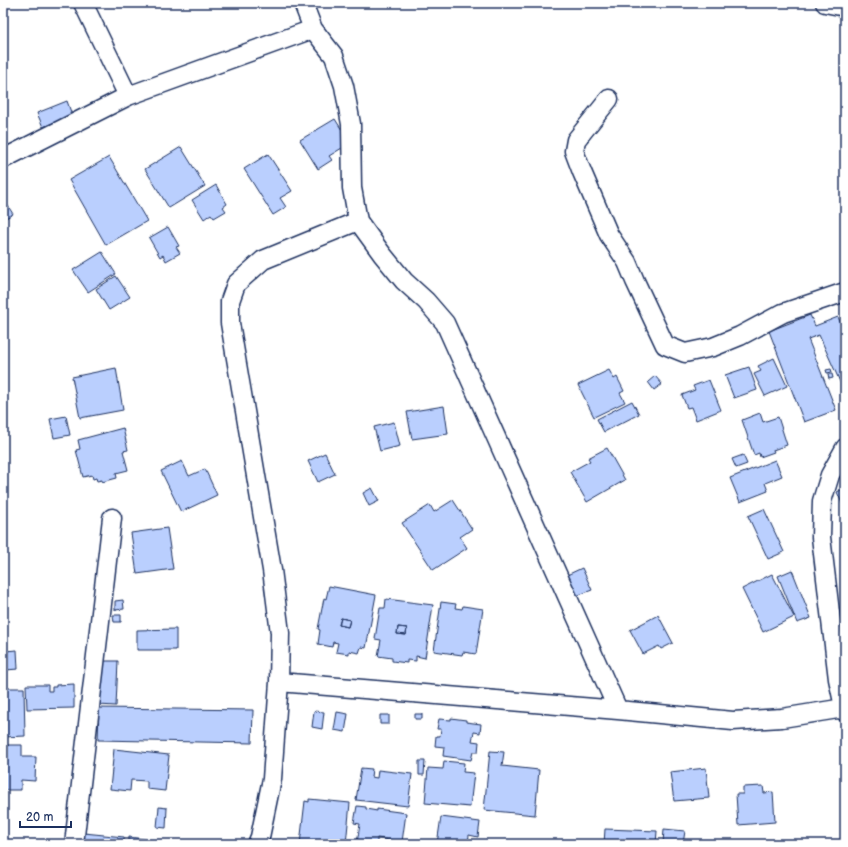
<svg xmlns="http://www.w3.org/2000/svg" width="848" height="847" font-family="'Balsamiq Sans',sans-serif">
  <rect width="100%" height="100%" fill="#fff"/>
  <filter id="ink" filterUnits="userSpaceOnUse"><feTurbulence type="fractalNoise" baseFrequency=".025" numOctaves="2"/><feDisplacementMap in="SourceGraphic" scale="8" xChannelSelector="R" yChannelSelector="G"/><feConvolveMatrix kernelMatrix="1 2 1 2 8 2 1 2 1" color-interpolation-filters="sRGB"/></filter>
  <g filter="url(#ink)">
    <path fill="#bacffe" stroke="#1b2f5e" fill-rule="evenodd" d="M67,101l5,14 -29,12 -6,-14z
      M335,119l15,24 -21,13 3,4 -14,9 -18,-29z
      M181,147l24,39 -36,22 -24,-39z
      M268,154l24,37 -12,7 6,9 -13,8 -29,-46z
      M109,157l38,64 -41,24 -37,-65z
      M216,185l11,19 -4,3 3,4 -12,7 -3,-4 -7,5 -12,-19z
      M3,198l10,16 -9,5 -1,-1z
      M168,227l11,19 -3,1 4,6 -14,8 -3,-6 -3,2 -11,-19z
      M102,252l14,22 -28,18 -15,-22z
      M116,276l14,21 -21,13 -13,-21z
      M810,315l5,11 23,-9 7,16v60l-26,-58 -11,4 28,71 -32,12 -35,-91z
      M774,358l13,28 -22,10 -11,-22 7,-3 -3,-5z
      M749,367l8,23 -23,8 -9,-23z
      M116,368l7,42 -43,8 -8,-41z
      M831,369l1,3 -5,1 -1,-3z
      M609,370l5,9 3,-2 7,14 -4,2 5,9 -31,15 -16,-32z
      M828,374h4l1,4 -4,1z
      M655,376l7,8 -8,6 -6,-8z
      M709,380l12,30 -25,10 -5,-13 -4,1 -5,-13 13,-5 -2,-4z
      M632,401l7,13 -35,18 -7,-13z
      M444,406l4,28 -36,5 -5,-27z
      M760,413l3,9 15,-5 9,28 -14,5 1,2 -14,5 -1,-4 -5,2 -12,-35z
      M66,416l4,19 -16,3 -4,-19z
      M394,422l6,24 -20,5 -6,-24z
      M123,428l5,22 -5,1 5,19 -12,3 1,5 -15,4v-2l-5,1 -1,-3 -3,1 -1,-4 -9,2 -7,-27 4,-1 -2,-9z
      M607,448l18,32 -38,22 -17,-30 20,-11 -2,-3z
      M325,453l10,21 -17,8 -10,-21z
      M743,455l4,9 -11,4 -4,-9z
      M775,460l7,16 -17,7 3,8 -28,11 -10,-24z
      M182,461l7,15 16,-7 12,26 -36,17 -20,-41z
      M372,488l7,13 -10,5 -6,-13z
      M845,488v22l-8,-18z
      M453,500l19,29 -12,8 7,11 -34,22 -31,-47 28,-18 4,7z
      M764,509l20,43 -16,7 -20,-43z
      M167,528l6,41 -36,5 -6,-41z
      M582,568l10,22 -16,6 -9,-21z
      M792,570l19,48 -14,5 -19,-47z
      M772,574l22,43 -31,15 -21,-43z
      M329,586l47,9 -10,53 -5,-1 -2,6 -10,-2v3l-13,-2 2,-9 -5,-1 -1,5 -14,-3 2,-14 -2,-1 6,-31 2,1zM341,618l9,2 -2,7 -9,-2z
      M386,599l47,6 -8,53 -9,-2v5l-9,-1v3l-15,-2v-3l-14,-2 3,-16 -6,-1 5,-31h5zM398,627l9,1 -1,7 -9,-1z
      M123,600l1,9 -9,1v-9z
      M441,602l15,2 -1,4 7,1 1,-3 20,3 -7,45 -13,-2 -1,3 -28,-4z
      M113,615h8v7h-7z
      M658,615l15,28 -12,6 -2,-3 -16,8 -13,-24z
      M341,618l9,2 -2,7 -9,-2z
      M398,627l9,1 -1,7 -9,-1z
      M176,629v21h-39v-20z
      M17,650l1,19 -12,1 -1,-19z
      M100,661h18l-2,45 -18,-1z
      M74,684v24l-47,1 -1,-24h22v6h4v-4h4v-2z
      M3,688h21l1,48 -22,1z
      M99,708l154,2 -1,33 -154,-3z
      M314,711l10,1 -2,17 -10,-2z
      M337,712l11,2 -3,18 -11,-2z
      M415,714h7v5h-7z
      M380,715h9v9h-9z
      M451,718l15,2v2l15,2 -1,9 -6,-1 -2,9 7,1 -1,10h-5l-2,8 -28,-4 1,-9 -9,-1 1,-10h4l1,-7h-4l2,-10 12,1z
      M3,745h19v12h14l-1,24 -14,-1v10h-18z
      M114,749l55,6 -4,36 -18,-2v-8l-16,-1 -1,11 -20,-2z
      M490,751l14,1 -2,14 37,4 -4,45 -51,-5z
      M419,761h6l-1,14h-5z
      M444,761l20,2 -1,9 11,1 -4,34 -45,-4 3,-35 15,1z
      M361,768l11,1 -1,8 6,1 1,-8 34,4 -4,32 -52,-6z
      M706,768l3,30 -35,3 -4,-29z
      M763,786l1,7 9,-1 2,30 -37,3 -2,-31h7v-7z
      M309,799l41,4 -4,41h-46l5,-43 4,1z
      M357,806l9,1v2l11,2v-2l29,4 -4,29 -25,-4v6l-20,-1 3,-19 -6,-1z
      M159,807l8,1 -1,20 -9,-1z
      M441,817l39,5 -2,15 -9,-2 -1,9h-31z
      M605,829l52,2 -1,13h-52z
      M664,829l21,2 -2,13h-20z
      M84,833l40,4v6l5,1v-7l31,4 -1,3h-69l-7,-1z"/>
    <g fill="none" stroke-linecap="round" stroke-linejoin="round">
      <g stroke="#1b2f5e" stroke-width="21">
        <path id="minor" d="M83,3l45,93
          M303,3l10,26 21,27 10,30 7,38 1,64 6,33 24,33 22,27 22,20 19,22 173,387
          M825,3l20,4
          M609,99l-33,41 -2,11 8,21 27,63 18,27 8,19 30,64 20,8 28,-6 27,-11 43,-23 62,-21
          M3,159l125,-63 185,-67
          M845,448l-15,27 -8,26 -1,36 17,142 7,33
          M279,682l339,28 115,11 49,-3 62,-10
          M74,844l38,-326
          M257,844l3,-7 12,-58 7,-97 1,-49 -8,-63 -42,-247v-22l6,-17 27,-24 95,-39"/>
      </g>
      <use href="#minor" stroke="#fff" stroke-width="18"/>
    </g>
  </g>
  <rect width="848" height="847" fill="none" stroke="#fff" stroke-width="16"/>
  <rect x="8" y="8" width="832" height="831" fill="none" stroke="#1b2f5e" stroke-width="1.5" filter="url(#ink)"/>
  <path d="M20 821v6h51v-6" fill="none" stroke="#1b2f5e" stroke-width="2"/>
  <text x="26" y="821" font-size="12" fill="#1b2f5e" stroke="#ffffff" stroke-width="3" paint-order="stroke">20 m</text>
</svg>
